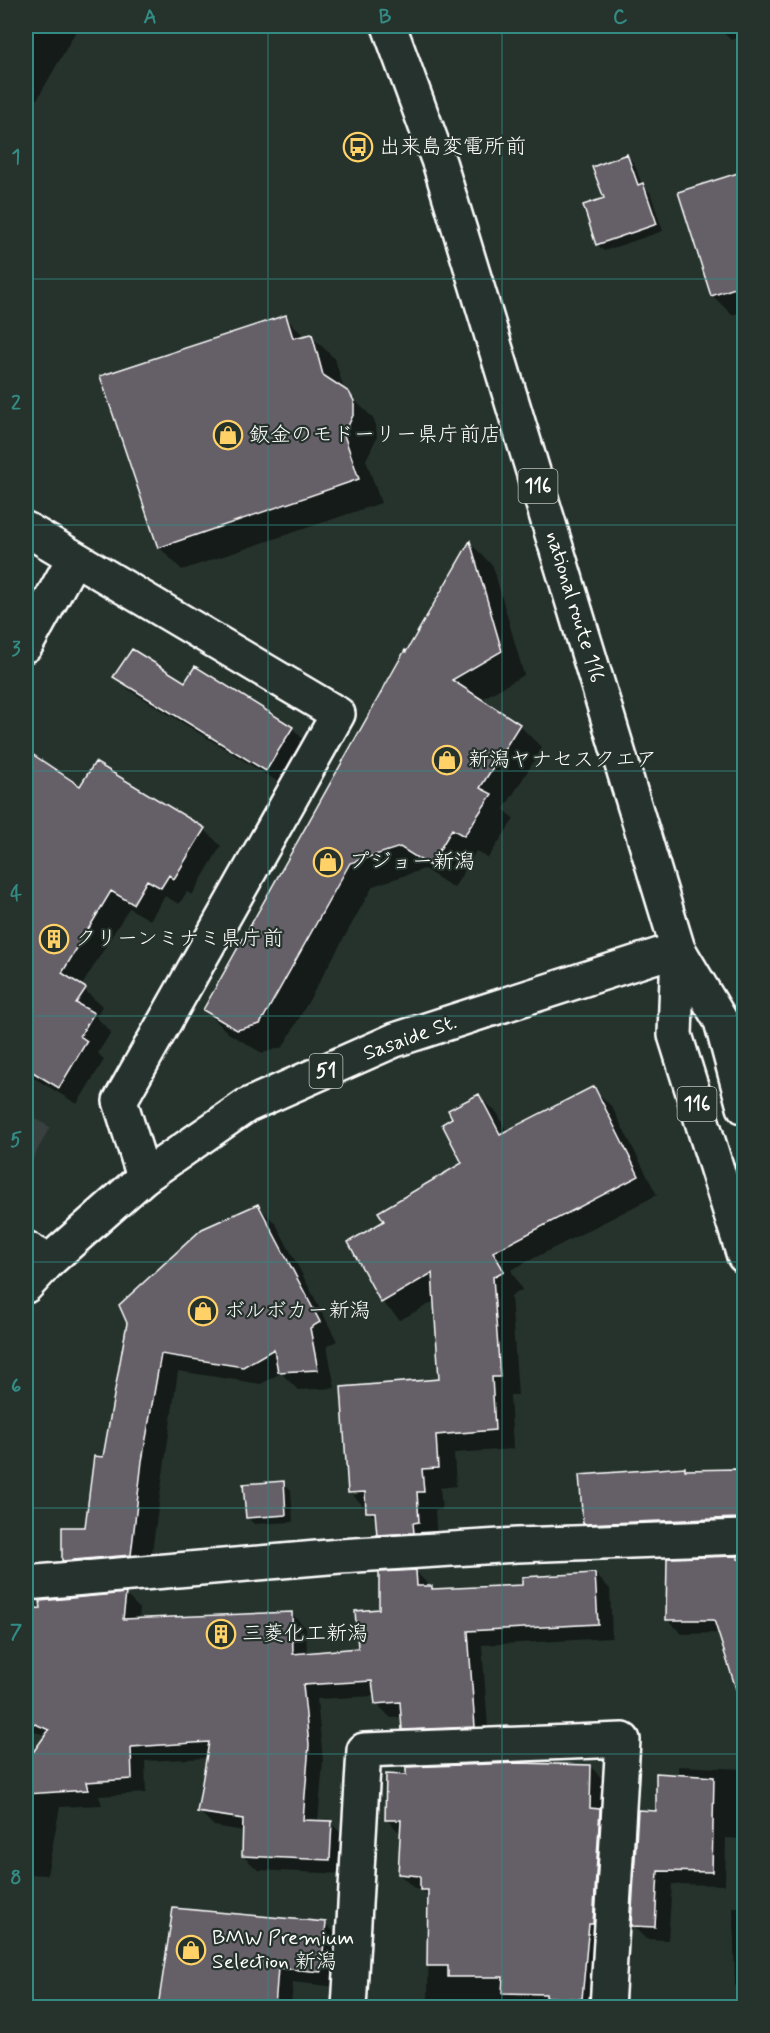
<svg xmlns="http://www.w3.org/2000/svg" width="770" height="2033" font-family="Mynerve,'Klee One',sans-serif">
  <rect width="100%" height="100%" fill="#26332d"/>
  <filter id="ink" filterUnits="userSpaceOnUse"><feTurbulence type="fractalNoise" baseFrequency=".0167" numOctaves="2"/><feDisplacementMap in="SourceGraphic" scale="12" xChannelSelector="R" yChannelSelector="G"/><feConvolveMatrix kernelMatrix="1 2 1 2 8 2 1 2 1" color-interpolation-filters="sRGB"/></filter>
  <g filter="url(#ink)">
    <path fill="#39403f" d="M26,1113l24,14 -24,44z"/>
    <path fill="#0007" d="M26,26h53l-53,93z
      M717,26h27v10l-13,4z
      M627,156l7,7 8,22 8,7 13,39 -59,20 -7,-7 9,-45z
      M744,173v138l-12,4 -20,-20 -32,-102z
      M285,317l20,20 6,-1 24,23 9,31 28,27 4,8 1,12 -11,23 15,43 -199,67 -23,-23z
      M470,543l23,23 31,109 -44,25 39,25 23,23 -38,61 10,10 -26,39 -12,-7 -22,37 -30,-19 -51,17 -90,161 -21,6 -34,-20 -23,-23z
      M26,576l25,27 -25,44z
      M115,677l70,7 107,44 13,13 -25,42 -151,-93z
      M26,752l55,36 123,41 17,17 -29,49 -5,-3 -8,12 -14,-8 -15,24 -21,-12 -48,79 21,19 -6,11 15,15 -13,21 6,7 -27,44 -51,-31z
      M593,1088l19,19 45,88 -146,75 11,20 -11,6 7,99h-8l3,54 -59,4 2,33 -16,2 2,22h-7l2,31 -40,12 -19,-19v-13l-28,-29 90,-112 -5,-79 -35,19 -18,-18 4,-80 78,-58 -10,-45 25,-23 19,18 9,19z
      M258,1206l18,18 61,117 -10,5 8,42 -37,2 -17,-17 -20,11 -83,-13 -29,201 -67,6 -18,-18 23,-31 18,-71 24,-136z
      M685,1469l2,2h50l7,7v53l-147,5 -13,-13z
      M284,1483l7,7 2,32 -39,2 -7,-7z
      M737,1557l7,4v124l-11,-12 -13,-40 -38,1 -14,-14z
      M416,1572l18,18 90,-3 71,-13 15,15 2,49 -130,7 7,96 -71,3 -14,-15 -1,-12 -12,1 -15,-15v-7l-59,3 6,62 -5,61 13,1 15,15 -2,36 -86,-4 -15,-14 1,-25 -30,-5 -15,-15 9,-53 -63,3 1,32 -47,3 3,9 -42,2 -13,68 -21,-1v-110l20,-28 -20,-8v-118l100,-15 14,14 -1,11 152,-7 15,15 1,26 52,-5 22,-38z
      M678,1766l66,3v70l-18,-1 -1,47 -53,-1 -4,56 -22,-1 -14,-14 25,-112 21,-38z
      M591,1767l15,16 -9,225h-169l1,-111 -7,-7 -7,-1 -16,-15 3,-39 -16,-16z
      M733,1907h11v88l-9,-10z
      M175,1909l150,14 16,16 -5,48 -43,-5 -2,26h-132z"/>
    <path fill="#655f68" stroke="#fff" stroke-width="1.5" d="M627,154l11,31 5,-2 14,41 -61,21 -13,-40 21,-7 -12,-31z
      M744,171v114l-33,11 -33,-104z
      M286,315l7,23 19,-4 11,41 26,17 5,9v12l-10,22 15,44 -201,69 -58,-172z
      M470,541l32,110 -50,29 68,44 -40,64 12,6 -28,42 -12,-7 -22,37 -30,-19 -50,16 -90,161 -23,6 -34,-20 202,-360 1,2z
      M132,649l53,33 10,-16 98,61 -27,44 -153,-94z
      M26,750l54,36 15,-24 110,66 -31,51 -5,-4 -8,13 -14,-8 -14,24 -22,-13 -49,82 24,15 -10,15 18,10 -14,23 7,5 -28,47 -33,-20z
      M594,1086l45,90 -146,76 11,19 -11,6 7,100h-8l3,53 -59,5 2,33 -16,1 2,23h-7l2,30 -6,1 1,10 -37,2 -2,-23h-9l-1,-20 -17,1 -7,-106 98,-8 -7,-106 -51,30 -33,-61 36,-21 -6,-9 84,-49 -20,-39 10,-6 -4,-8 31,-16 21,40z
      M258,1204l62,118 -10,6 8,42 -40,2 -4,-23 -31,18 -82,-13 -19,107 -11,94 -69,6v-34h23l9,-71 9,1 24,-134 -8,-18 83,-76z
      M685,1467v3l52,-1 1,49 -155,6 -4,-49z
      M284,1481l2,34 -40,3 -3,-34z
      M738,1556v3l6,1v131l-7,1 -23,-72h-48l1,-62z
      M416,1570l1,16h15v3l90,-4v-8l73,-4 3,51 -130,7 7,96 -73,3 -2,-28 -25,2 -3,-23 -69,4 6,60 -6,75 29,1 -2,39 -88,-4 1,-37 -46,-7 12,-70 -78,5 1,32 -46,3 2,8 -62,4v-32l23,-32 -23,-10v-111l15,-1 -1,-7 86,-8 -3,26 169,-7 1,42 65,-6 -3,-37 24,-2v-37z
      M519,1763l72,2 -1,43 10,1 -7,115h-4l-7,75 -36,-2v-3l-44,-1 1,-16h-55v-11h-21l1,-76h-8v-14l-22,-2 3,-54h-16l1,-46 20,1v-8z
      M656,1773l58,4 -2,95 -54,-1 -3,56 -24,-1 7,-116 18,1z
      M173,1908l153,14 -5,50 -43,-4 -3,39h-117z"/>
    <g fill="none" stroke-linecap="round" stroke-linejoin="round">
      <g stroke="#fff" stroke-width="38">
        <path id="minor" d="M26,529l312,185 -218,387 24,76
          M26,645l48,-87
          M26,1248l23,13
          M26,1583l314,-27 177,-11 227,-8
          M349,2008l15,-258 259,-10 -16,268"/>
      </g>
      <g stroke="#fff" stroke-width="38">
        <path id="primary" d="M26,1286l23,-25 95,-84 102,-71 149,-66 283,-91"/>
      </g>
      <g stroke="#fff" stroke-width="38">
        <path id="trunk" d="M389,26l51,139 238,784 43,72 23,86
          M678,949l-3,86 69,221"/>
      </g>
      <use href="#minor" stroke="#26332d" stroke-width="33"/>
      <use href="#primary" stroke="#26332d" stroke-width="33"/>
      <use href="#trunk" stroke="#26332d" stroke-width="33"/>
    </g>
  </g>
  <path fill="none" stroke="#338b84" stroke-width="1.5" stroke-opacity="0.55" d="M268,26v1982M502,26v1982M26,279h718M26,525h718M26,771h718M26,1016h718M26,1262h718M26,1508h718M26,1754h718"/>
  <defs>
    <g id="bus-ring" transform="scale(1.5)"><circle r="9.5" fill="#26332d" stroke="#ffd166" stroke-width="1.5"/><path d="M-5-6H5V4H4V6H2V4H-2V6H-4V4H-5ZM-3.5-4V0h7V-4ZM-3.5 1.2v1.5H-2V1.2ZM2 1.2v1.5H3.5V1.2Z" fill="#ffd166"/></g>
    <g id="shop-ring" transform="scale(1.5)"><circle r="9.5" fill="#26332d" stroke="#ffd166" stroke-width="1.5"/><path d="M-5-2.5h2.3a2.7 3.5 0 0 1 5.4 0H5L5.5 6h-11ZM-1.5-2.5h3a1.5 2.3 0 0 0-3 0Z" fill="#ffd166"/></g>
    <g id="building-ring" transform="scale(1.5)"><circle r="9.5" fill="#26332d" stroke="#ffd166" stroke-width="1.5"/><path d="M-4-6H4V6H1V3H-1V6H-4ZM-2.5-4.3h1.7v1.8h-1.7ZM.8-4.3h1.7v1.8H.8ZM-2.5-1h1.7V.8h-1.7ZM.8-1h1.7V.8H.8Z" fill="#ffd166"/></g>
  </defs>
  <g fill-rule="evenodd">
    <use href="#bus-ring" x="358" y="147"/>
    <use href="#shop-ring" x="228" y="435"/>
    <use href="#shop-ring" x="447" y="760"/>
    <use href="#shop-ring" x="328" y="862"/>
    <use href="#building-ring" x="54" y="939"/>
    <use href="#shop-ring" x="203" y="1311"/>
    <use href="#building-ring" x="221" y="1634"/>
    <use href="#shop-ring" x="191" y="1950"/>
  </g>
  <g text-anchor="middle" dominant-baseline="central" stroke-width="4.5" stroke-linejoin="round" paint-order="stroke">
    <g fill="#26332d" stroke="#bec2c0" stroke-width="1.5">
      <rect x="518.5" y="469" width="39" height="34" rx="4.5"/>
      <rect x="309.5" y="1054" width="33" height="34" rx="4.5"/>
      <rect x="677.5" y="1087" width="39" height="34" rx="4.5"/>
    </g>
    <g font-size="20" font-weight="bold" fill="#fff">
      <text x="538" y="486">116</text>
      <text x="326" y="1071">51</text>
      <text x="697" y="1104">116</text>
    </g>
    <g font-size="21" fill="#fff" stroke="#26332d" text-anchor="start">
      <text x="379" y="147">出来島変電所前</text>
      <text x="249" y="435">鈑金のモドーリー県庁前店</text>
      <text x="468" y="760">新潟ヤナセスクエア</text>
      <text x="349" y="862">プジョー新潟</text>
      <text x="75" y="939">クリーンミナミ県庁前</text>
      <text x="224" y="1311">ボルボカー新潟</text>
      <text x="242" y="1634">三菱化工新潟</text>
      <text x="212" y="1938">BMW Premium<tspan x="212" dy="24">Selection 新潟</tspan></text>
    </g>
    <g font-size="21" fill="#fff" stroke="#26332d">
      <text transform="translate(575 607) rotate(73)">national route 116</text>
      <text transform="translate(410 1038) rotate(-20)">Sasaide St.</text>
    </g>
  </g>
  <rect width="770" height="2033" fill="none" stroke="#26332d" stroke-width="66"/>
  <rect x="33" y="33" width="704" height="1967" fill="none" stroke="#338b84" stroke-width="2"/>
  <g font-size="20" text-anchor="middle" font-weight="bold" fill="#338b84">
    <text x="150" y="23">A</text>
    <text x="385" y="23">B</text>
    <text x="620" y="23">C</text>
    <text x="16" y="163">1</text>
    <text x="16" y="409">2</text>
    <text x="16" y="655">3</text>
    <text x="16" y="900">4</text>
    <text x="16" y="1146">5</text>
    <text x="16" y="1392">6</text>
    <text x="16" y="1638">7</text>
    <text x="16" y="1884">8</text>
  </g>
</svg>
